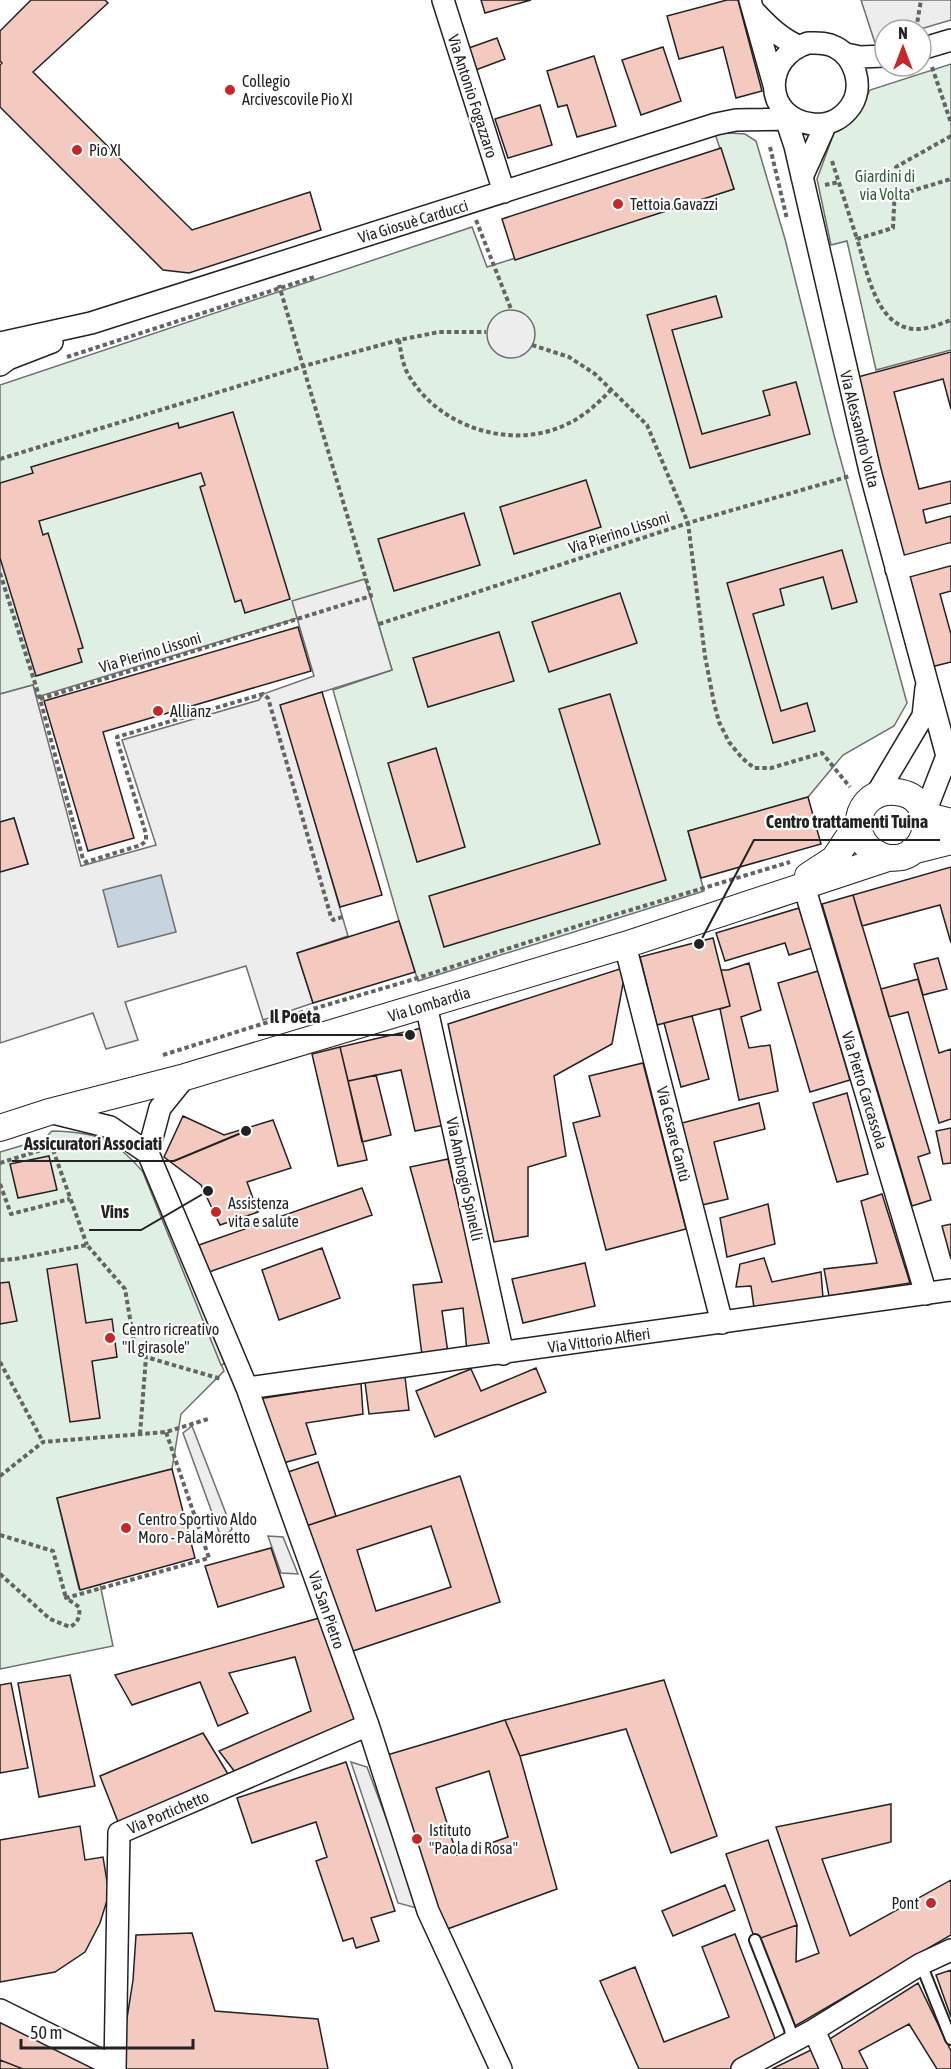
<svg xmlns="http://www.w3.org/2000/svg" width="951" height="2069" font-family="'Asap Condensed',sans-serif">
  <rect width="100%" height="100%" fill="#fff"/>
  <path fill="#e0efe3" stroke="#6f6f6f" stroke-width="1.5" d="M951,64v286l-75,20 -29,-129 -16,4 -14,-66 18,-49 22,-16 13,-24z
    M730,133l15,1 11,7 29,98 49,196 73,268 -13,23 -51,29 -35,42 -120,34 16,60 -286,90 -19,-60 -66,-231 59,-20 -22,-74 -333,101 -4,-12 -33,9v-309l472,-158 15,40 247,-78 -19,-55z
    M52,1131c44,1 62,7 91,41l81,199 -43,43 -9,55 -115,29 22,91 21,-5 13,62 -113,23v-517l44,-13z"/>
  <path fill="#ededed" stroke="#6f6f6f" stroke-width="1.5" d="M861,0h90v20l-34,10h-32v10l-10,3z
    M487 334a24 24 0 1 1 48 0a24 24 0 1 1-48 0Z
    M365,579l27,91 -111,35 67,231 -51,17 16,50 -50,17 -17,-54 -121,36 13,38 -32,9 -13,-36 -93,30v-171l28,-8 -14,-46 -14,4v-128l33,-9 48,181 75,-21 -34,-105 137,-40 4,-6 51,-18 -22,-75z
    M149,1170l77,193 -5,2 -78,-193z
    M192,1426l40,103 -10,11 -39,-107z
    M268,1536l15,1 15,37 -17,-1z
    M351,1762l16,5 53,142 -22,-6z"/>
  <path fill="#c7d3dd" stroke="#6f6f6f" stroke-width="1.5" d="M161,875l15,57 -58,15 -15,-57z"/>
  <path fill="#f3c9c0" stroke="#222" stroke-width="1.5" fill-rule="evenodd" d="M31,0h74l3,3 -75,69 159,158 118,-38 11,38 -132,43 -26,-3 -163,-163v-42l2,-2 -2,-2v-30z
    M481,0h50l-46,13z
    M727,0h11l24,91 -26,7 -13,-51 -44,12 -12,-43z
    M497,38l8,21 -32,12 -7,-22z
    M663,47l18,54 -40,14 -19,-55z
    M594,56l22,70 -39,11 -10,-32 -9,2 -11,-36z
    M540,105l12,40 -44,13 -13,-39z
    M721,148l13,41 -219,71 -13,-41z
    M716,296l6,21 -50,13 30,104 68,-19 -7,-24 33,-9 14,52 -120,34 -43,-153z
    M951,352v57l-8,-30 -49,13 25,97 32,-8v22l-28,7 3,13 25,-7v29l-48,14 -49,-181z
    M233,412l57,187 -45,14 -4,-13 -6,2 -35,-115 5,-2 -4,-12 -162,48 4,14 5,-2 35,115 -5,1 4,13 -46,14 -36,-118v-75l33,-10 -2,-6 147,-44 1,5z
    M586,480l15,47 -87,27 -14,-47z
    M464,513l16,52 -86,26 -16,-52z
    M842,550l15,52 -25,7 -9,-32 -43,12 4,16 -31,9 28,97 26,-8 8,28 -42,12 -46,-160z
    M951,562v29l-11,3 11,40v28l-20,5 -26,-92z
    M620,593l17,50 -88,29 -17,-50z
    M298,627l13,44 -208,61 31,106 -46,13 -44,-150z
    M499,632l15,49 -86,26 -15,-49z
    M322,692l60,203 -42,12 -60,-202z
    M610,694l56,186 -222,67 -15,-51 171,-52 -41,-135z
    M436,748l29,99 -48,15 -29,-99z
    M808,797l13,47 -120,34 -13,-47z
    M14,818l14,46 -28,8v-50z
    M951,867v76l-11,-38 -78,21 -9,-31z
    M853,895l77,258 -12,4 13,43 -19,6 -90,-302z
    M799,908l13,40 -23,7 -4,-12 -60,18 -9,-28z
    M399,921l16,51 -102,31 -16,-50z
    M713,938l17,68 -73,19 -17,-68z
    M938,958l9,31 -24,6 -9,-31z
    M749,963l12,47 -20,7 8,31 21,-3 8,46 -39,9 -19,-91 10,-3 -9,-36h7z
    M626,967l-14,77 -58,32 12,80 -38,11v69l-34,6 -46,-218z
    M818,971l32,109 -40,12 -32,-109z
    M918,979l21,74 12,-4v70l-12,4 -31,-111 -19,5 -8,-28z
    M692,1016l17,63 -28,8 -17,-64z
    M422,1028l23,97 -30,6 -14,-61 -53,11 -8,-34z
    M340,1047l27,113 -29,6 -26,-112z
    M643,1063l43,166 -80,21 -33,-127 27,-7 -11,-40z
    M376,1075l15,60 -29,7 -14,-61z
    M847,1093l21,81 -31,8 -24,-79z
    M759,1103l6,26 -51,13 14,57 -26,6 -20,-82z
    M183,1116l41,19 49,-15 18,48 -44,14 11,30 -38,13 -19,-40 -37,-28z
    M951,1128v35l-8,1 -7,-33z
    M49,1156l8,34 -39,8 -8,-34z
    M448,1159l46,190 -27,3 -4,-44 -21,3 6,42 -26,2 -9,-70 29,-3 -32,-115z
    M362,1188l10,27 -163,57 -10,-27z
    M882,1194l28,89 -81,13 -5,-27 53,-6 -16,-62z
    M768,1204l7,40 -48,13 -7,-39z
    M951,1224v35l-9,-33z
    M322,1248l18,50 -61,22 -17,-50z
    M764,1258l8,24 49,-10 2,26 -69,10 -3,-22 -15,1 4,-23z
    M585,1263l10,43 -72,17 -11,-44z
    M77,1264l9,59 26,-4 5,38 -25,4 8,57 -30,4 -23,-153z
    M9,1282l8,39 -17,3v-41z
    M536,1368l10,24 -111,45 -19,-46 55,-22 10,22z
    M405,1377l4,33 -40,4 -4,-32z
    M361,1383l2,31 -57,9 10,31 -33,9 -25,-64z
    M318,1462l18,54 -33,11 -18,-54z
    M172,1469l23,89 -115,32 -23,-92z
    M460,1476l40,126 -153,51 -44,-126zM431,1526l20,61 -75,24 -19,-61z
    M271,1548l13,39 -66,20 -13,-41z
    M323,1617l39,106 -124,53 -19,-25 92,-40 -16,-54 -66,16 19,40 -30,13 -18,-44 -68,23 -17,-30z
    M70,1675l25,111 -56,11 -21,-114z
    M664,1680l53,156 -46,17 -45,-124 -106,27 -15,-36z
    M11,1683l17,85 -28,5v-88z
    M505,1720l15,36 37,133 -115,42 -55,-176zM489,1771l19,66 -51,18 -21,-67z
    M203,1733l28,46 -111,48 -20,-51z
    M346,1762l49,149 -24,7 8,23 -23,7 -3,-10 -10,3 -27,-80 11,-4 -11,-35 -64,21 -15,-45z
    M891,1804v38l-69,17 28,77 101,-56v55l-161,94 -35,-89 42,-15 -1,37 23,-9 -43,-126z
    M80,1826l5,34 18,-3 6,37 -9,29 -15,29 -30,20 -55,10v-142z
    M768,1840l29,85 -42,15 -29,-86z
    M725,1885l10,25 -62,26 -11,-25z
    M192,1933l23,78 103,8 10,50h-209l14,-89 3,-45z
    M735,1934l43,112 -48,23h-91l-39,-88 35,-14 29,75 65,-25 -27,-70z
    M951,1970v47l-15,-42z
    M918,1983l33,68v18h-14l-28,-45 -50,27 9,18h-25l-15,-29z
    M0,2019l110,50h-87l-23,-9z
    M813,2049l9,20h-50z
    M0,2060l23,9h-23z"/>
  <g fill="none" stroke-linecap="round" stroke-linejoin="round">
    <g stroke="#222" stroke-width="14">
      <path id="service" d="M755,1940l35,89 2,13
        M921,1964l30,75"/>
    </g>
    <g stroke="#222" stroke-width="24">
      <path id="minor" d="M443,0l61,192
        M750,0l24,85
        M754,11c13,14 26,27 44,35
        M808,43c9,0 18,-1 27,4 20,10 29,39 16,59 -9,13 -23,20 -39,18 -49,-6 -50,-67 -4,-81z
        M921,49l30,-9
        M846,54l14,3 25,-1
        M783,110l12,36 75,325 77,285 -23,59
        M802,177l23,-51
        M0,343l91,-20 625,-199 20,-4 58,-1
        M0,365l8,-6 44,-17
        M896,569l55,-15
        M876,795l47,-79 3,-28
        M804,886l122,408
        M625,945l97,378
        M426,1005l77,349
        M49,1112l61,15 38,26 99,235 121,337 60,186 73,158
        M148,1153l12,-45 25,-31
        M247,1388l704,-98
        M0,2010l115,57
        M814,2030l17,39
        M115,2069l4,-236 249,-108
        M742,2069l72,-39 107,-66 30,-14"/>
    </g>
    <g stroke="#222" stroke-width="28">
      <path id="tertiary" d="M924,815l27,7
        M912,851l39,-10
        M808,876l26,-17 24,-36
        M0,1128l49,-16 136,-35 440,-132 263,-87c4,0 10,0 14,-1 23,-7 30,-34 17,-53 -5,-8 -14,-11 -23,-12 -41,-5 -55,54 -8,66"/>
    </g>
    <path stroke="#646464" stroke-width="4" stroke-dasharray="4.5 3" stroke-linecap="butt" d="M919,29l-2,-5 4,-24
      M932,67l19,56
      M951,136l-55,31 -3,61 -36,11c10,30 18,87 57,90 12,1 26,-5 37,-9
      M770,147l17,72
      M832,161l25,78
      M825,185l14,-3
      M895,196l56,-17
      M476,220l35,89
      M399,340c2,13 4,28 12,39 31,49 101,71 154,46 19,-8 33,-22 47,-36
      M532,345l37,12 26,17 52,51 41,98 17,133 9,47 5,19 10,20 13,16 12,10h17l51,-15 28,34
      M67,357l247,-80
      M0,459l304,-93 95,-26 40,-8h47
      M0,573l40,126 43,160 3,3 55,-17 5,-4v-7l-29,-94v-3l146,-43 5,4 63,219 2,3 9,-3
      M379,624l309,-101 162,-47
      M40,699l331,-103 -92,-311
      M163,1055l102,-32 143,-42 176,-57 206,-62
      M44,1138l8,9 35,98
      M0,1163l51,-16
      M0,1184l11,30 59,-15
      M0,1260l15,-1 72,-14 38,44 10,59 11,9 75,22
      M0,1362l43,80
      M140,1434l6,-77
      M0,1476l43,-34 123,-10 42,-13
      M0,1535l53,16 13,47
      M0,1574l50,45 20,8c9,-5 10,-11 9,-20l-13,-9 143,-40 -43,-126"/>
    <use href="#service" stroke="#fff" stroke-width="10"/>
    <use href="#minor" stroke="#fff" stroke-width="21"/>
    <use href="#tertiary" stroke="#fff" stroke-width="26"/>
  </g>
  <g fill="#c62828" stroke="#fff" stroke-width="2">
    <circle cx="230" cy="90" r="6"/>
    <circle cx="77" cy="150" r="6"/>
    <circle cx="618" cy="204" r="6"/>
    <circle cx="158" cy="711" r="6"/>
    <circle cx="216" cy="1212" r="6"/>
    <circle cx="110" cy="1338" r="6"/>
    <circle cx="126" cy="1528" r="6"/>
    <circle cx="417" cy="1839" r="6"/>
    <circle cx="931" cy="1903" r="6"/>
  </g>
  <g text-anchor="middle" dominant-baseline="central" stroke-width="4.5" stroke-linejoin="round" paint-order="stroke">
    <g font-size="16" fill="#222" stroke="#fff" text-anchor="start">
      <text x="242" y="81">Collegio<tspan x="242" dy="18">Arcivescovile Pio XI</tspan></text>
      <text x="89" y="150">Pio XI</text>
      <text x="630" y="204">Tettoia Gavazzi</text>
      <text x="170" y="711">Allianz</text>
      <text x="228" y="1203">Assistenza<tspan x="228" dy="18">vita e salute</tspan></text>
      <text x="122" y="1329">Centro ricreativo<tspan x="122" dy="18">"Il girasole"</tspan></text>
      <text x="138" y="1519">Centro Sportivo Aldo<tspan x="138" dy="18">Moro - PalaMoretto</tspan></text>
      <text x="429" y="1830">Istituto<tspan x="429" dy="18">"Paola di Rosa"</tspan></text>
      <text x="919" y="1903" text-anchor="end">Pont</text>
    </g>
    <g font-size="16" fill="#222" stroke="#fff">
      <text transform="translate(473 96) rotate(72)">Via Antonio Fogazzaro</text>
      <text transform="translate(413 221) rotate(-17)">Via Giosuè Carducci</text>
      <text transform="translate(860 429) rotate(76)">Via Alessandro Volta</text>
      <text transform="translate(619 532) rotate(-18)">Via Pierino Lissoni</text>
      <text transform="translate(150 652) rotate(-17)">Via Pierino Lissoni</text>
      <text transform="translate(429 1004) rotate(-17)">Via Lombardia</text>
      <text transform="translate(865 1090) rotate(73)">Via Pietro Carcassola</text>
      <text transform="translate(674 1134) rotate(76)">Via Cesare Cantù</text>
      <text transform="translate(465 1179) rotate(78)">Via Ambrogio Spinelli</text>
      <text transform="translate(599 1340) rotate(-8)">Via Vittorio Alfieri</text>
      <text transform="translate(327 1610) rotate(71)">Via San Pietro</text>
      <text transform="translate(168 1812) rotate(-23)">Via Portichetto</text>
    </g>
    <g font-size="16" fill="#2f5e38" stroke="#fff">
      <text x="885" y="176">Giardini di<tspan x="885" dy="18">via Volta</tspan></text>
    </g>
  </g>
  <path fill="none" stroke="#222" stroke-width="2" d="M699 944L754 840H940M410 1035L332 1035H258M246 1131L174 1161H12M208 1191L141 1230H89"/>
  <g fill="#222" stroke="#fff" stroke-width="2">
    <circle cx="699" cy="944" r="6"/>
    <circle cx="410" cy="1035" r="6"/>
    <circle cx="246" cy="1131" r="6"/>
    <circle cx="208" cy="1191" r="6"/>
  </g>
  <g font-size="18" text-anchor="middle" font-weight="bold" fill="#222" stroke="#fff" stroke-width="4.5" stroke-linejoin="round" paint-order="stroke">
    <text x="847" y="828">Centro trattamenti Tuina</text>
    <text x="295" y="1023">Il Poeta</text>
    <text x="93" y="1150">Assicuratori Associati</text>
    <text x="115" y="1218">Vins</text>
  </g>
  <g transform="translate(903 48)"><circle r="28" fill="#ffffff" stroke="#a7a7a7" stroke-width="1.5"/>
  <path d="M0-4.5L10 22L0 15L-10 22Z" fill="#c62828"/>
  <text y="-9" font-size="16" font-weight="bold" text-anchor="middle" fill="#222222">N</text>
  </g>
  <path d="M21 2039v9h172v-9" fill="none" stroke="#222222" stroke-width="3"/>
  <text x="30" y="2039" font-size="18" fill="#222222" stroke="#ffffff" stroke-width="4.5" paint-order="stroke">50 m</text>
</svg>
